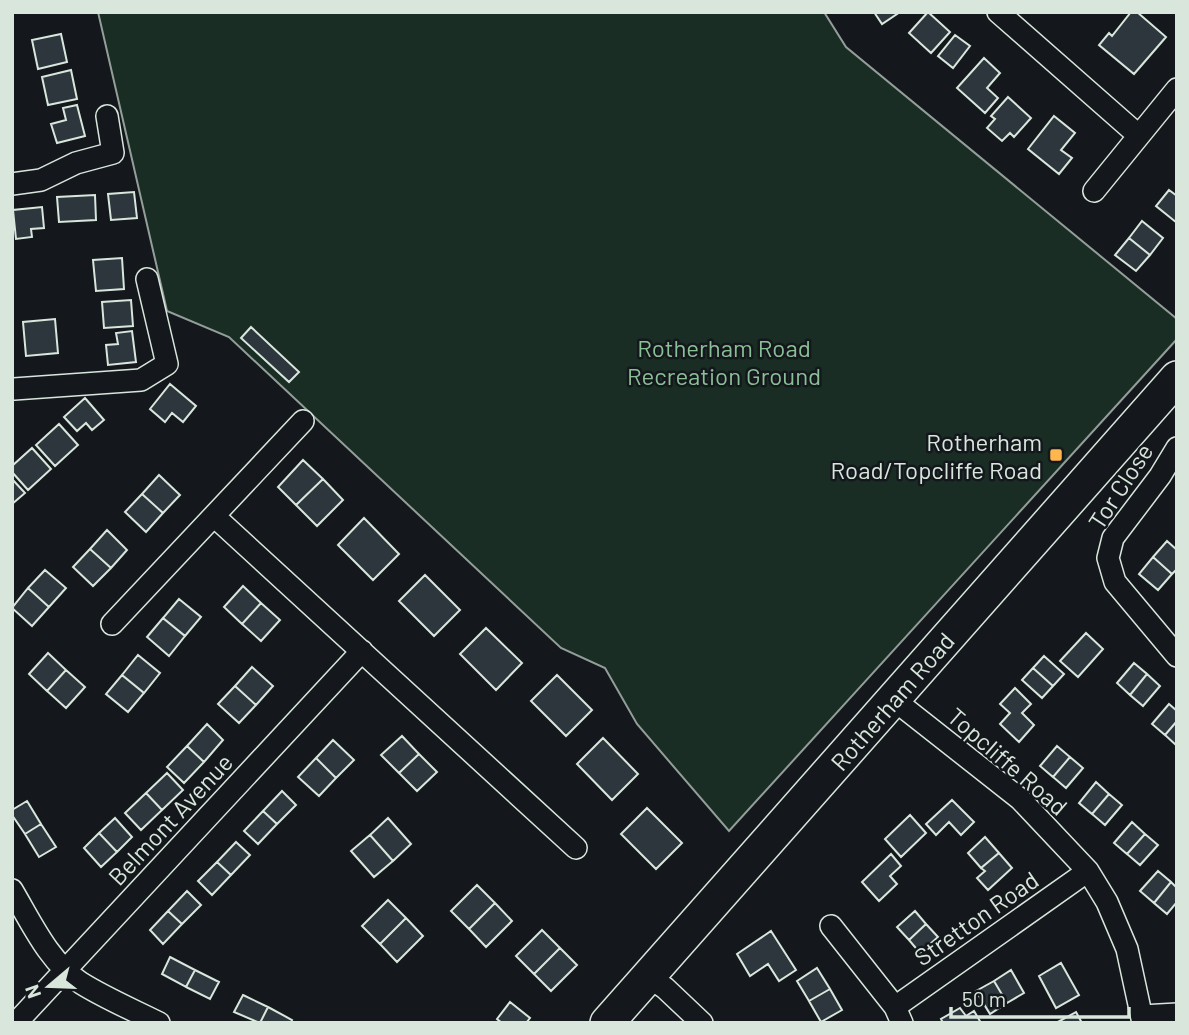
<svg xmlns="http://www.w3.org/2000/svg" width="1189" height="1035" font-family="Barlow,sans-serif">
  <rect width="100%" height="100%" fill="#14181c"/>
  <path fill="#1a2d24" stroke="#939e99" stroke-width="2" d="M98,12h726l22,35 331,272v20l-448,492 -92,-107 -32,-56 -44,-20 -332,-311 -62,-26z"/>
  <path fill="#2c363c" stroke="#d8e6dc" stroke-width="2" d="M874,12h26l-18,12z
    M928,12l22,20 -19,21 -22,-20z
    M1131,12h6l29,25 -32,37 -35,-29 10,-12 3,3z
    M61,34l6,28 -29,7 -6,-29z
    M955,35l15,11 -17,22 -15,-12z
    M984,58l16,15 -13,15 11,10 -13,15 -28,-25z
    M71,70l6,29 -29,6 -6,-28z
    M1008,97l23,21 -17,19 -4,-4 -8,8 -15,-13 8,-9 -4,-3z
    M77,105l8,31 -28,7 -6,-19 15,-4 -3,-12z
    M1054,116l21,17 -14,17 11,8 -13,16 -31,-25z
    M1169,190l8,6v27l-21,-17z
    M134,192l3,26 -26,2 -3,-26z
    M95,195l1,25 -37,2 -2,-25z
    M42,207l2,21 -13,1 1,8 -16,2 -3,-29z
    M1142,221l21,17 -13,17 -21,-17z
    M1129,238l21,17 -14,16 -21,-16z
    M122,258l2,31 -28,2 -3,-31z
    M131,300l2,26 -29,2 -2,-26z
    M55,319l3,34 -32,3 -3,-34z
    M251,327l48,45 -10,10 -48,-44z
    M132,331l4,31 -28,3 -2,-20 12,-1 -2,-11z
    M170,384l26,22 -13,16 -11,-9 -7,9 -15,-13z
    M85,398l19,22 -12,10 -6,-7 -9,8 -13,-14z
    M59,424l19,21 -23,21 -19,-21z
    M32,448l19,21 -23,21 -16,-18v-6z
    M303,460l20,19 -27,26 -18,-18z
    M159,475l21,20 -17,18 -21,-19z
    M12,479l13,14 -13,11z
    M323,479l20,21 -26,26 -21,-21z
    M142,494l21,19 -17,19 -21,-20z
    M364,518l35,36 -26,26 -35,-35z
    M107,530l20,20 -16,18 -21,-19z
    M1167,541l10,9v19l-5,5 -19,-17z
    M90,549l21,19 -18,18 -20,-19z
    M1153,557l19,17 -14,16 -19,-16z
    M45,570l21,18 -17,19 -21,-19z
    M425,575l35,35 -26,26 -35,-35z
    M243,586l18,17 -19,21 -18,-17z
    M28,588l21,19 -17,19 -20,-18z
    M179,599l22,18 -16,19 -22,-18z
    M261,603l19,17 -19,21 -19,-17z
    M163,618l22,18 -16,20 -22,-19z
    M486,628l36,35 -26,27 -36,-36z
    M1086,633l17,16 -25,28 -18,-16z
    M48,653l18,17 -19,21 -18,-17z
    M138,655l22,18 -16,20 -22,-18z
    M1044,656l20,18 -11,12 -20,-18z
    M1134,663l13,11 -17,21 -13,-12z
    M252,667l21,19 -17,19 -21,-19z
    M1033,668l20,18 -11,12 -20,-18z
    M66,670l19,17 -19,21 -19,-17z
    M1147,674l13,12 -17,20 -13,-11z
    M122,675l22,18 -16,19 -22,-18z
    M557,675l35,35 -26,26 -35,-35z
    M235,686l21,19 -17,18 -21,-19z
    M1015,688l16,16 -9,9 12,12 -15,17 -19,-18 10,-11 -10,-9z
    M1169,704l8,7v10l-12,14 -13,-11z
    M1177,721v25l-12,-11z
    M207,724l16,16 -19,22 -17,-16z
    M402,736l17,18 -20,19 -18,-18z
    M603,738l35,36 -26,26 -35,-36z
    M333,740l21,20 -18,18 -20,-20z
    M187,746l17,16 -20,21 -17,-16z
    M1057,746l13,11 -17,20 -13,-11z
    M419,754l18,18 -20,19 -18,-18z
    M1070,757l13,11 -17,20 -13,-11z
    M316,758l20,20 -17,18 -21,-19z
    M167,773l16,17 -21,20 -16,-17z
    M1096,782l13,12 -17,20 -13,-11z
    M282,791l14,14 -19,19 -14,-13z
    M146,793l16,17 -21,20 -16,-17z
    M1109,794l13,11 -17,20 -13,-11z
    M952,800l22,22 -13,13 -12,-13 -13,13 -10,-11z
    M27,801l14,23 -16,10 -13,-19v-5z
    M647,808l35,35 -26,26 -35,-35z
    M263,811l14,13 -19,20 -14,-13z
    M910,815l16,18 -25,24 -16,-18z
    M115,818l17,19 -15,15 -18,-19z
    M388,818l23,26 -18,17 -23,-26z
    M1132,822l13,12 -18,20 -13,-11z
    M41,824l15,23 -17,10 -14,-23z
    M99,833l18,19 -16,15 -17,-19z
    M1145,834l13,11 -18,20 -13,-11z
    M370,835l23,26 -19,16 -23,-26z
    M985,837l14,16 -18,15 -13,-15z
    M236,842l14,13 -19,20 -14,-13z
    M999,853l13,15 -24,22 -11,-12 8,-7 -4,-3z
    M891,854l10,12 -11,10 7,8 -18,17 -17,-19z
    M217,862l14,13 -19,20 -14,-14z
    M1158,871l13,11 -17,21 -14,-12z
    M1171,882l6,6v14l-10,12 -13,-11z
    M477,885l18,18 -26,26 -18,-18z
    M187,891l14,14 -19,19 -14,-13z
    M388,900l18,18 -26,26 -18,-18z
    M495,903l17,18 -26,26 -17,-18z
    M168,911l14,13 -19,20 -13,-14z
    M915,911l11,13 -17,16 -12,-13z
    M406,918l17,18 -26,26 -17,-18z
    M926,924l12,13 -18,16 -11,-13z
    M542,930l18,18 -26,26 -18,-18z
    M771,931l25,39 -17,11 -11,-17 -18,12 -13,-22z
    M560,948l17,17 -26,26 -17,-17z
    M170,957l25,13 -9,17 -24,-13z
    M1061,963l18,32 -23,13 -17,-32z
    M817,968l13,21 -21,12 -12,-20z
    M195,970l24,12 -9,17 -24,-12z
    M1011,970l13,23 -17,10 -13,-22z
    M994,981l13,22 -17,11 -14,-23z
    M830,989l12,21 -21,12 -12,-21z
    M243,995l25,12 -8,16 -26,-11z
    M510,1002l20,16 -4,5h-24l-5,-4z
    M268,1007l24,13 -2,3h-30z
    M960,1008l6,8 8,-5 7,12h-38l-2,-4z
    M1076,1012l6,11h-26z"/>
  <g fill="none" stroke-linecap="round" stroke-linejoin="round">
    <g stroke="#d8e6dc" stroke-width="24">
      <path id="minor" d="M998,12l140,123
        M12,184l29,-4 35,-17 37,-10 -6,-37
        M1094,191l83,-102
        M14,389l127,-9 26,-16 -20,-85
        M1177,448l-17,28 -47,62 -5,20 7,24 62,74
        M214,516l362,332
        M112,624l191,-203
        M893,699l127,100 68,72 19,31 20,47 16,74
        M12,890c19,32 37,72 69,93 24,15 52,27 78,40
        M831,926l64,81 7,16
        M649,977l16,11 37,35
        M895,1007l193,-136
        M1142,1016l35,-2
        M16,1023l346,-372"/>
    </g>
    <g stroke="#d8e6dc" stroke-width="36">
      <path id="primary" d="M607,1023l570,-645"/>
    </g>
    <use href="#minor" stroke="#14181c" stroke-width="21"/>
    <use href="#primary" stroke="#14181c" stroke-width="33"/>
  </g>
  <rect fill="#ffb74d" stroke="#14181c" stroke-width="2.5" x="1049" y="448" width="14" height="14" rx="3.5"/>
  <g text-anchor="middle" dominant-baseline="central" stroke-width="5" stroke-linejoin="round" paint-order="stroke">
    <g font-size="24" fill="#8ac095" stroke="#14181c">
      <text x="724" y="347">Rotherham Road<tspan x="724" dy="28">Recreation Ground</tspan></text>
    </g>
    <g font-size="24" fill="#d8e6dc" stroke="#14181c" text-anchor="end">
      <text x="1042" y="441">Rotherham<tspan x="1042" dy="28">Road/Topcliffe Road</tspan></text>
    </g>
    <g font-size="24" fill="#d8e6dc" stroke="#14181c">
      <text transform="translate(1120 486) rotate(-57)">Tor Close</text>
      <text transform="translate(892 701) rotate(-49)">Rotherham Road</text>
      <text transform="translate(1008 761) rotate(41)">Topcliffe Road</text>
      <text transform="translate(170 819) rotate(-47)">Belmont Avenue</text>
      <text transform="translate(976 918) rotate(-35)">Stretton Road</text>
    </g>
  </g>
  <rect width="1189" height="1035" fill="none" stroke="#d8e6dc" stroke-width="28"/>
  <g transform="translate(49 986) rotate(251)" stroke="#14181c" stroke-width="5" paint-order="stroke">
  <path d="M0-5L12 26L0 18L-12 26Z" fill="#d8e6dc"/>
  <text y="-10" font-size="19" font-weight="bold" text-anchor="middle" fill="#d8e6dc">N</text>
  </g>
  <path d="M951 1007v10h178v-10" fill="none" stroke="#d8e6dc" stroke-width="3.5"/>
  <text x="962" y="1007" font-size="21" fill="#d8e6dc" stroke="#14181c" stroke-width="5" paint-order="stroke">50 m</text>
</svg>
